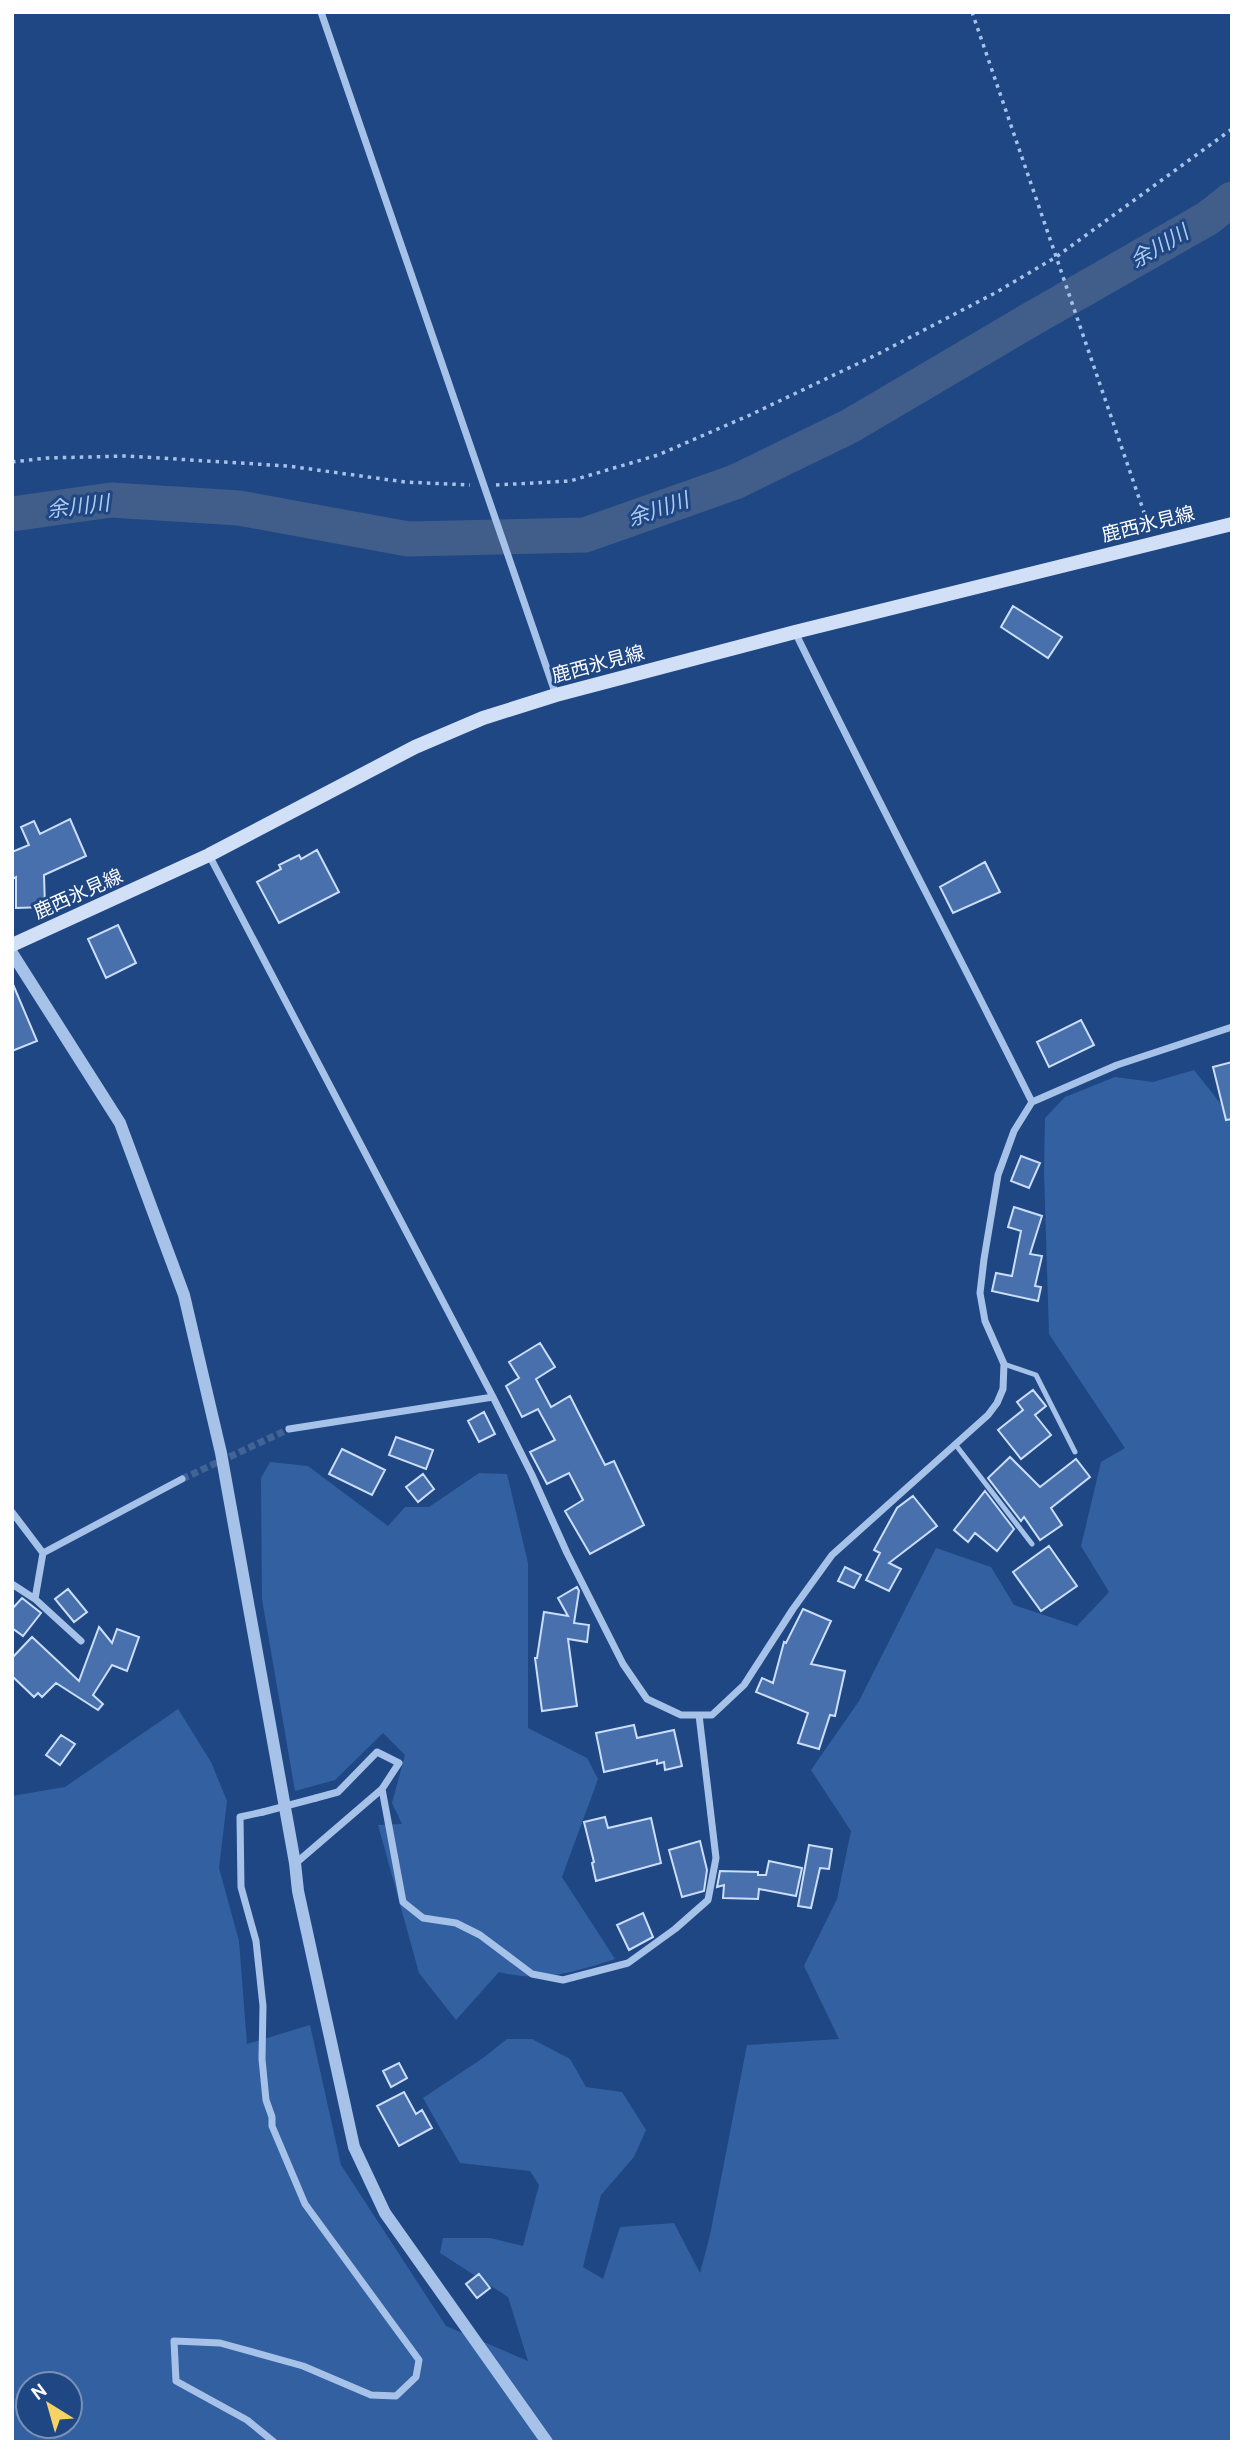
<svg xmlns="http://www.w3.org/2000/svg" width="1244" height="2454" font-family="Cabin,'Noto Sans JP',sans-serif">
  <rect width="100%" height="100%" fill="#1f4784"/>
  <path fill="#3360a1" fill-rule="evenodd" d="M1194,1070l30,38 8,-2v1336h-1220v-646l53,-9 113,-78 33,53 16,39 -8,67 20,73 8,103 63,-19 31,140 105,161 82,35 -20,-64 -68,-44 3,-15h47l33,8 16,-61 -9,-14 -70,-8 -37,-65 60,-40 24,-19h25l38,20 16,28 36,5 24,38 -12,27 -33,38 -18,72 20,12 17,-52 54,-4 26,50 10,-38 37,-190 92,-6 -35,-73 33,-67 14,-68 -40,-61 48,-69 77,-153 55,19 23,38 63,21 32,-34 -28,-46 20,-84 24,-14 -76,-114 -5,-162 1,-54 20,-21 50,-20 38,5zM28,2384h42v42h-42z
    M270,1462l38,4 80,60 17,-19h24l50,-34 28,1 21,89v165l59,30 11,21 -36,98 53,82c-41,13 -73,24 -116,13l-43,48 -37,-47 -41,-148 24,-1 -10,-21 13,-48 -22,-22 -48,47 -40,11 -33,-192 -1,-121z"/>
  <g fill="none" stroke-linecap="round" stroke-linejoin="round">
    <path stroke="#415e8b" stroke-width="35" d="M12,514l99,-14 128,8 169,31 177,-4 150,-53 115,-56 173,-102 185,-106 24,-19"/>
  </g>
  <path fill="#4870ac" stroke="#cbddf7" stroke-width="2" d="M1013,606l49,31 -14,21 -47,-31z
    M70,819l16,37 -42,19 1,32 -29,1v-31l-4,2v-27l17,-7 -8,-18 13,-6 6,13z
    M317,850l22,42 -60,31 -22,-41 24,-13 -2,-4 20,-10 2,4z
    M985,862l15,30 -47,21 -13,-26z
    M118,925l18,38 -30,15 -18,-39z
    M12,982l25,59 -25,10z
    M1081,1020l13,25 -45,22 -12,-25z
    M1232,1062v57l-6,1 -13,-53z
    M1021,1156l19,7 -11,25 -18,-7z
    M1014,1207l28,9 -12,38 12,2 -7,30 6,1 -3,14 -46,-10 4,-18 16,3 9,-45 -13,-4z
    M540,1343l15,24 -19,12 15,28 19,-11 35,69 9,-4 30,64 -54,29 -25,-43 18,-11 -14,-27 -22,11 -17,-32 25,-12 -17,-31 -16,8 -16,-31 13,-8 -10,-16z
    M1033,1390l13,16 -11,9 16,20 -30,24 -23,-29 25,-20 -6,-8z
    M484,1412l11,22 -16,8 -11,-21z
    M396,1437l37,13 -7,19 -37,-14z
    M342,1449l43,21 -13,25 -43,-21z
    M1010,1457l30,30 36,-28 14,18 -39,31 11,17 -22,15 -16,-23 -3,4 -33,-43z
    M423,1474l11,15 -16,13 -12,-15z
    M985,1491l29,38 -17,22 -22,-18 -7,9 -14,-12z
    M913,1496l24,30 -48,37 12,6 -12,22 -23,-11 14,-27 -6,-3 23,-42z
    M1049,1546l28,40 -36,25 -28,-39z
    M845,1567l16,8 -7,13 -16,-7z
    M577,1587l2,4 -5,32 15,2 -2,17 -19,-3 9,67 -35,5 -7,-53h2l7,-46 24,4 -10,-18z
    M68,1589l19,23 -13,10 -19,-23z
    M22,1598l19,15 -18,23 -11,-8v-19z
    M803,1609l28,12 -20,43 34,7 -10,45 -5,-1 -11,34 -21,-6 10,-30 -52,-21 6,-14 11,5 11,-41 2,1z
    M99,1627l13,16 5,-14 22,8 -12,34 -15,-6 -19,30 10,9 -5,6 -42,-27 -14,14 -4,-4 -4,4 -22,-21v-18l20,-21 47,44z
    M634,1725l3,13 37,-8 8,36 -17,4 -1,-8 -7,2v-4l-53,12 -8,-39z
    M61,1735l14,9 -15,21 -14,-10z
    M605,1817l3,11 43,-10 10,45 -65,18 -4,-18 2,-1 -10,-40z
    M700,1841l7,29 -3,21 -22,6 -13,-47z
    M809,1845l23,4 -3,20 -9,-1 -9,40 -13,-2z
    M769,1861l33,7 -6,28 -37,-7 -1,10 -35,-1 1,-13 -7,2 3,-16 38,1v3h8z
    M643,1913l10,24 -24,13 -12,-25z
    M399,2063l8,15 -16,9 -8,-16z
    M404,2092l12,22 6,-4 10,18 -33,18 -22,-40z
    M479,2274l11,14 -13,10 -11,-14z"/>
  <g fill="none" stroke-linecap="round" stroke-linejoin="round">
    <path stroke="#416396" stroke-width="7" stroke-dasharray="7 3.5" stroke-linecap="butt" d="M182,1479l107,-50"/>
    <path stroke="#a7c2e9" stroke-width="3.5" stroke-dasharray="3.5 5" stroke-linecap="butt" d="M972,12l177,515
      M12,462l35,-4 80,-2 161,10 117,16 65,3
      M496,485l74,-4 88,-26 92,-40 128,-61 117,-61 61,-36 176,-128"/>
    <path stroke="#a7c2e9" stroke-width="5" d="M1004,1364l32,11 39,77
      M955,1444l77,100"/>
    <path stroke="#a7c2e9" stroke-width="7" d="M321,12l235,683
      M795,632c77,158 159,313 237,470
      M209,855l284,542 39,78 35,78 56,111 24,35 34,16h31l32,-30 49,-76 39,-54 156,-140 9,-12 6,-14 1,-25 -19,-43 -5,-28 4,-34 14,-84 16,-44 18,-29 85,-37 115,-38
      M289,1429l204,-32
      M12,1512l31,41 -8,46
      M43,1553l139,-74
      M12,1584l23,15 46,42
      M382,1789l21,113 20,16 33,5 24,12 52,39 31,6 65,-17 47,-34 33,-29 8,-42 -17,-143
      M263,1812l-23,5 1,70 15,54 7,65 -1,53 4,41 6,17v9l33,78 114,156 -3,17 -20,19 -25,-1 -68,-29 -83,-23 -46,-2 2,40 71,39 27,22
      M296,1863l86,-74 17,-26 -22,-11 -39,40 -22,6"/>
    <path stroke="#a7c2e9" stroke-width="12" d="M12,953l108,170 64,172 37,158 74,410 3,28 56,256 31,66 162,229"/>
    <path stroke="#d2e0f7" stroke-width="14" d="M12,945l197,-90 206,-108 68,-29 73,-23 239,-63 437,-108"/>
    <path stroke="#a7c2e9" stroke-width="7" d="M263,1812l53,-14"/>
  </g>
  <g text-anchor="middle" dominant-baseline="central" stroke-width="6" stroke-linejoin="round" paint-order="stroke">
    <g font-size="19" fill="#fff" stroke="#1f4784">
      <text transform="translate(1148 524) rotate(-14)">鹿西氷見線</text>
      <text transform="translate(598 664) rotate(-15)">鹿西氷見線</text>
      <text transform="translate(78 894) rotate(-24)">鹿西氷見線</text>
    </g>
    <g font-size="21" font-style="italic" fill="#b2ccf1" stroke="#1f4784">
      <text transform="translate(1159 246) rotate(-30)">余川川</text>
      <text transform="translate(78 506) rotate(-7)">余川川</text>
      <text transform="translate(658 509) rotate(-19)">余川川</text>
    </g>
  </g>
  <rect width="1244" height="2454" fill="none" stroke="#ffffff" stroke-width="28"/>
  <g transform="translate(49 2405) rotate(323)"><circle r="33" fill="#1f4784" stroke="#7991b5" stroke-width="2"/>
  <path d="M0-5L12 26L0 18L-12 26Z" fill="#f7d366"/>
  <text y="-10" font-size="19" font-weight="bold" text-anchor="middle" fill="#ffffff">N</text>
  </g>
</svg>
